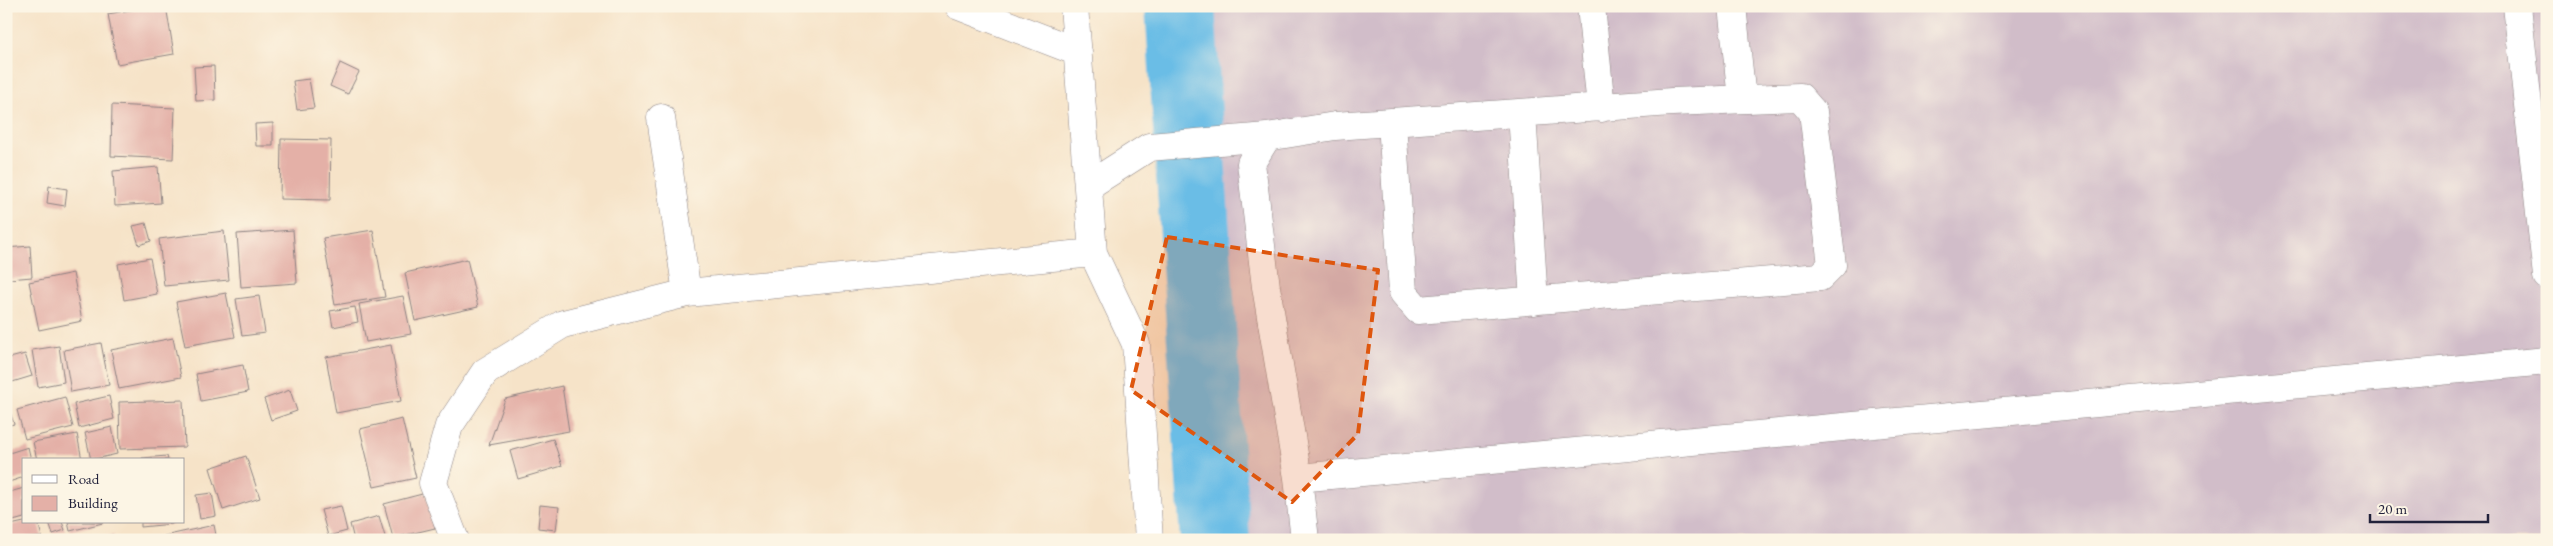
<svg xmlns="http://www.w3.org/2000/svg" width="2553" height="546" font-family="'EB Garamond',serif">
  <rect width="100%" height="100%" fill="#fcf5e5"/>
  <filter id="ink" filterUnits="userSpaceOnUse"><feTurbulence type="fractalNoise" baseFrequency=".02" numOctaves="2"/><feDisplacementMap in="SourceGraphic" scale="10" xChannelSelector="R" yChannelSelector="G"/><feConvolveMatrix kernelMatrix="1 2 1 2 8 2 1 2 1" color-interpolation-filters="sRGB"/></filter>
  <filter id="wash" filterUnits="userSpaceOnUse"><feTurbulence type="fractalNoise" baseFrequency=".0096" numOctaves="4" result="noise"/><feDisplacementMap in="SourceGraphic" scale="20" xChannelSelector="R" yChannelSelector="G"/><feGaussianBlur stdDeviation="1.12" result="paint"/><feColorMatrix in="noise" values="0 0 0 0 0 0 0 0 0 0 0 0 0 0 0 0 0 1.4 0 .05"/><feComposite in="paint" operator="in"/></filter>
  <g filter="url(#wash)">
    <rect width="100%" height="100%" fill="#f6e3c8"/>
    <path fill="#d1bdc9" d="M1177,6h1370v534h-1311z"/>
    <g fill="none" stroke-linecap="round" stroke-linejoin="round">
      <path stroke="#6abde6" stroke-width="70" d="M1180,6l35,534"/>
    </g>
    <g id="blocks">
      <path fill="#e4b0a7" d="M153,6h13l8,48 -57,10 -9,-50z
        M340,63l19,9 -11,22 -18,-8z
        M214,66l1,34 -19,1 -2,-34z
        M309,79l5,29 -17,2 -4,-29z
        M112,105l63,3 -2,51 -62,-3z
        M273,123v23h-17l-1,-22z
        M281,139l50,1 -1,60 -50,-1z
        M158,167l3,36 -46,3 -2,-35z
        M49,186l18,3 -2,17 -18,-3z
        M146,223l5,18 -12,4 -6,-19z
        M293,230l4,53 -56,4 -4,-53z
        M373,230l12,67 -50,8 -12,-67z
        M224,231l5,49 -65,6 -5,-47z
        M30,246l2,31 -23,2 -3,-31z
        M150,258l7,36 -33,6 -6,-36z
        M467,259l11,48 -63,14 -10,-48z
        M73,273l9,48 -43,9 -10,-48z
        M226,293l9,44 -50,9 -9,-44z
        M259,296l6,37 -23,3 -6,-37z
        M403,296l8,38 -45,8 -7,-38z
        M355,307l3,15 -25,5 -3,-16z
        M173,338l8,39 -62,12 -8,-39z
        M101,343l8,42 -38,7 -7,-42z
        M391,345l10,56 -65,12 -10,-56z
        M59,346l5,36 -26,5 -6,-37z
        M25,354l7,22 -23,7 -3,-24z
        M243,365l5,27 -47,9 -5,-27z
        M562,386l7,45 -80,14 16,-46z
        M290,390l7,21 -26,9 -7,-21z
        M109,396l5,23 -35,9 -5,-24z
        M65,397l8,30 -48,12 -8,-29z
        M6,400l8,24 -8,2z
        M183,400l2,47 -65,2 -1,-47z
        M402,419l14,59 -42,9 -14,-58z
        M112,427l5,27 -26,6 -6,-27z
        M77,434l5,26h-45l-4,-18z
        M553,439l9,27 -44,13 -8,-28z
        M28,447l3,13h-7v17l-18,6v-29z
        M167,456l1,4h-26v-2z
        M246,456l14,42 -37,12 -13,-42z
        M24,488v30l-18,5v-30z
        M212,493l4,23 -16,3 -4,-24z
        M426,493l9,35 -42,10 -9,-34z
        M540,505l19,2 -3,23 -18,-2z
        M341,506l6,25 -19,5 -7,-26z
        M379,516l7,24h-32l-4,-16z
        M24,522h14l4,15 -35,3 -1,-14z
        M49,522h13l3,8 -12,4z
        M68,522h35v1l-33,8z
        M141,522h31v2l-31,3z
        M214,525l3,15h-52l-1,-4z
        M113,535l1,5h-20v-1z
        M431,535l2,5h-17v-1z"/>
    </g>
  </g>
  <g filter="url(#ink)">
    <use href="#blocks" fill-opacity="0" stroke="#8c8282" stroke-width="1"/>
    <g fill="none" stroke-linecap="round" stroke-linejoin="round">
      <g stroke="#8c8282" stroke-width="29">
        <path id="minor" d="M959,6l119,46
          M1074,6l19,247 43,91 13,196
          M1591,6l10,102
          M1732,6l10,93
          M2517,6l30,270
          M1522,113l12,188
          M661,118l26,175
          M1088,186l61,-39 118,-10
          M1298,478l1249,-117
          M455,540l-22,-57 16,-57 36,-54 78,-48 124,-31 406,-40
          M1305,540l-7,-62 -32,-191 -15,-124 16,-26 68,-11 337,-24 128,-5 13,15 19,153 -12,12 -402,33 -15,-18 -11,-170"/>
      </g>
      <use href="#minor" stroke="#fff" stroke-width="28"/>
    </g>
  </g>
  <path fill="#de560e" fill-opacity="0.2" stroke="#de560e" stroke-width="4" stroke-dasharray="10 6" stroke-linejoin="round" d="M1167,237l211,33 -20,164 -66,68 -161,-112z"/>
  <rect width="2553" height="546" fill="none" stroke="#fcf5e5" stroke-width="25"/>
  <rect x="22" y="458" width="162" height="65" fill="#fcf5e5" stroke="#a5a1a1"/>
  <rect x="32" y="475" width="25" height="8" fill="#ffffff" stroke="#a5a1a1"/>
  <text x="68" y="484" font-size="15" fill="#22223b">Road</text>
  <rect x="32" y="496" width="25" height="15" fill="#e4b0a7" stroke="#a5a1a1"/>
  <text x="68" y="508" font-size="15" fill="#22223b">Building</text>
  <path d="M2370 514v8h118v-8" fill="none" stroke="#22223b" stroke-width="2.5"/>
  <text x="2378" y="514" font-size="15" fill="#22223b" stroke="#fcf5e5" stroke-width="4" paint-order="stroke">20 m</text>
</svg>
